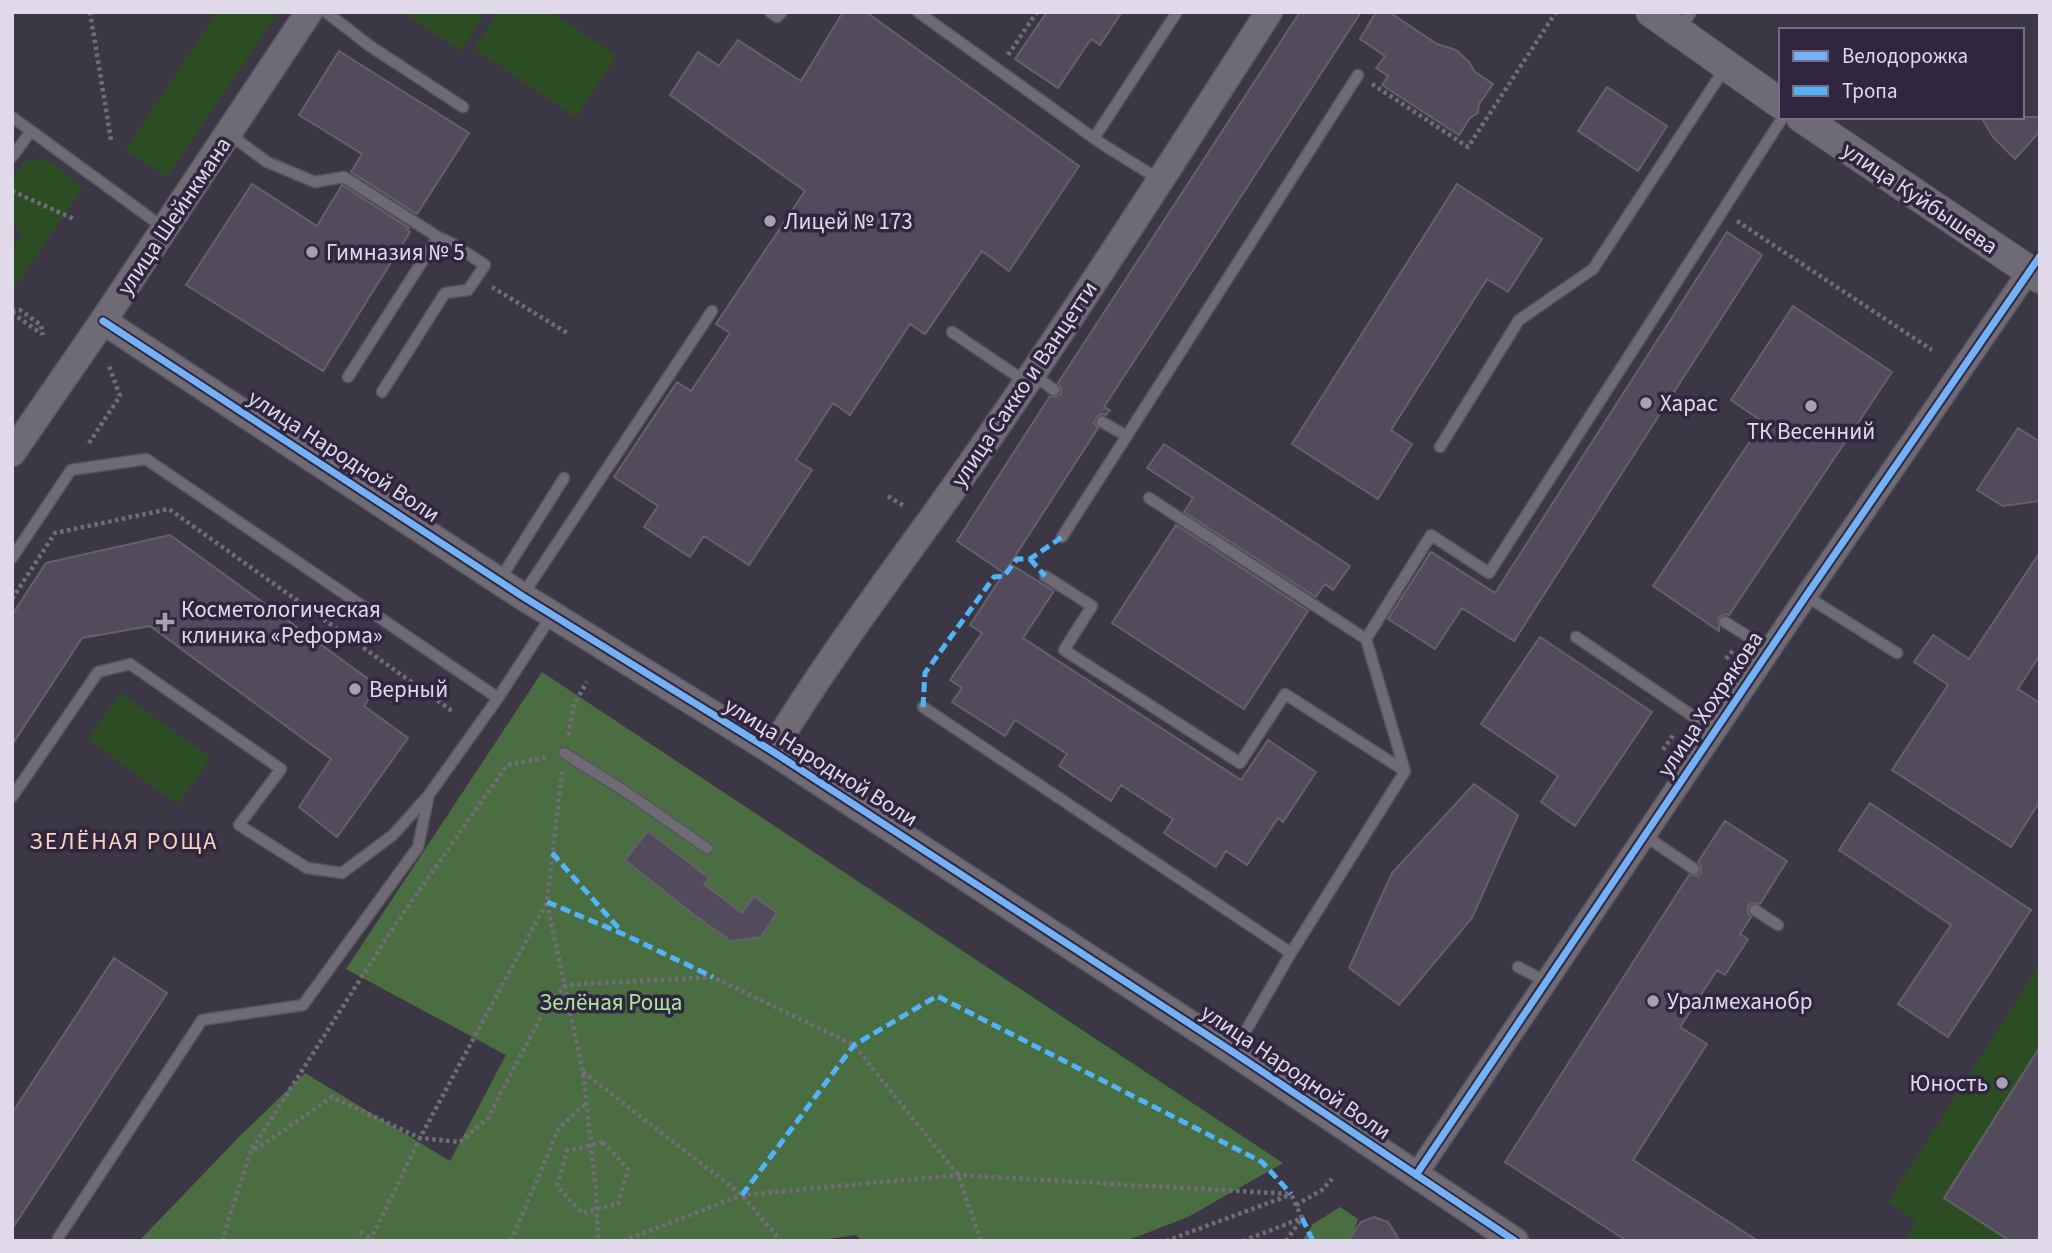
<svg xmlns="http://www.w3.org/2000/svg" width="2052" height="1253" font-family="'Source Sans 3',sans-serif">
  <rect width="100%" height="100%" fill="#3c3744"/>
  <path fill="#2c4d24" d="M217,12h62l-112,165 -42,-27z
    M402,12h84l-25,39z
    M498,12h53l66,44 -41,61 -102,-68z
    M45,158l38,29 -71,105v-44l10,-15 -10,-9v-46l12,-16z
    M121,693l90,65 -34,46 -89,-65z
    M2040,964v277h-135l12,-19 -29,-20z"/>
  <path fill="#4b6d42" d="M542,672l741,491 -95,54 -62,24h-264l-6,-6 -41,6h-676l99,-103 67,-65 145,88 56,-106 -160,-86z
    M1340,1207l18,12 -5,16 2,6h-53l11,-17z"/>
  <path fill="#524b5c" stroke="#65606c" stroke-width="2" d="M843,12h23l213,154 -70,105 -27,-20 -57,83 -15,-10 -60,91 -17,-12 -37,57 16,10 -63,95 -45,-29 -14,21 -46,-30 14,-21 -44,-29 63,-95 14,9 39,-58 -14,-9 89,-133 -135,-96 28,-43 21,14 19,-26 63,41z
    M1047,12h75l-22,33 -9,-6 -33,49 -43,-29z
    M1300,12h61l-257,395 6,3 -4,5 -5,-1 -5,4 -2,5 4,5 -88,136 44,27 -31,47 218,142 27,-40 48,32 -33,50 -5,-4 -31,47 -21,-14 -10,16 -52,-34 9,-14 -52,-34 -10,16 -52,-35 8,-12 -52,-34 -10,16 -53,-34 10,-14 -12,-8 32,-47 -12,-8 34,-52 -47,-32 93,-145 6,1 5,-3v-6l-3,-5z
    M1376,12h13l48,32 19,6 13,12 5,9 19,13 -14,20 -1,9 -8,5 -11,17 -77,-50 6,-9 -12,-8 9,-12 -25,-17z
    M339,51l130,82 -52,81 -66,-42 11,-18 -63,-39z
    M1607,87l60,39 -29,45 -60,-40z
    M1981,117h59v14l-25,28 -22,-22z
    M252,184l65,42 25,-41 67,43 -2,2 3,2 -87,139 -137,-86z
    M1457,184l85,55 -34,53 -21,-13 -96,151 21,14 -34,55 -86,-55z
    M1727,232l35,23 -248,386 -52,-33 -27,41 -47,-30 43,-67 64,41z
    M1793,306l99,66 -163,243 -4,-1 -6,3v14l-66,-45 110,-164 -32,-22z
    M2018,428l22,14v59l-37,5 -26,-16z
    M1164,444l186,122 -17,24 -8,-6 -9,13 -132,-85 9,-14 -46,-30z
    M1176,525l132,86 -64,98 -132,-86z
    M170,535l208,151 -14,20 44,32 -71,99 -38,-30 32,-48 -181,-133 -68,12 -70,107v-130l34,-52z
    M2040,552v103l-22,34 22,14v98l-29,46 -119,-77 56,-85 -34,-23 19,-27 36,24z
    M1540,637l112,75 -77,114 -34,-24 17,-26 -77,-52z
    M1474,784l44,31 -46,103 -73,87 -50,-37 43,-95z
    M1870,803l161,107 -83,127 -50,-33 53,-79 -112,-75z
    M1725,821l62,40 -27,43 -8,-1 -4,3v7l3,4 -11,17 8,5 -23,36 -8,-5 -37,57 27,17 -74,116 125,81h-131l-122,-79 184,-287 8,1 4,-3v-7l-3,-4z
    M648,831l61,47 -5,6 38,29 12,-17 23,17 -16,24 -30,4 -38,-27 -68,-54z
    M114,958l53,35 -155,236v-116z
    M2040,1047v194h-30l-66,-43z
    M1374,1217l14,5 12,19h-52l13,-19z"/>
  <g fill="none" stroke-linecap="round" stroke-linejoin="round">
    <g stroke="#585460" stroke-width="13">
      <path id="service" d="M326,12l44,34 93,61
        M770,12l7,5 5,-5
        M918,12l184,132 58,36
        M1680,29l11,-17
        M12,117l152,111
        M229,134l38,28 48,20 29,-5 94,60 -90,140
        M1094,138l83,-126
        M12,157l19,-26
        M952,332l74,50
        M1034,375l20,15
        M382,392l63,-99 23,-3 17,-25 -32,-21 -15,-7
        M1102,422l25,14
        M1440,447l79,-127 74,-51 132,-201
        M1149,498l217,141
        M1062,537l296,-462
        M12,558l59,-88 75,-11 352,239
        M1045,576l47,30 -28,44 176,113 45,-69 120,77
        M499,581l65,-103
        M522,596l190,-285
        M1806,596l91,57
        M1725,622l45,28
        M1576,637l139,94
        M923,707l368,246
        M564,753l59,37 84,58
        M12,797l86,-125 32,-8 151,105 -42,56 68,43 35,5 51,-38 35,-39 70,-98 54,-83
        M1645,836l49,33
        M1755,910l23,15
        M1518,967l29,15
        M1234,1051l57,-98 114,-182 -39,-132 65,-104 58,38 294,-456
        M58,1238l144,-218 101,-15 115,-158 10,-48"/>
    </g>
    <g stroke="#585460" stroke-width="24">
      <path id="minor" d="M1416,1175l390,-579 223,-325"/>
    </g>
    <g stroke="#585460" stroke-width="29">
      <path id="tertiary" d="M103,321l419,275 250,155 461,301 282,189
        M12,453l91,-132 206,-309
        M772,751c62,-103 137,-198 205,-296 101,-146 196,-294 292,-443"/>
    </g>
    <g stroke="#585460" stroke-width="32">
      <path id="secondary" d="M1651,12l130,92
        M1801,117l239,161"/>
    </g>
    <path stroke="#716d77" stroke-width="4.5" stroke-dasharray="3.5 3.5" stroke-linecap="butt" d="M90,12l21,128
      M1008,55l29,-43
      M1372,84l96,63 88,-135
      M12,191l62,28
      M1737,221l195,129
      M492,287l77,47
      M12,311l8,-1 21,15 2,10
      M12,313l30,21
      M89,443l31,-47 -11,-30
      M888,496l16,10
      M12,599l43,-66 114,-24 283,202
      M1726,659l8,-10
      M568,735l6,-31 13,-22
      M1663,750l11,-16
      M547,903l36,169 13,119 2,50
      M583,1072l159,123 39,46
      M603,1142l25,27 -10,35 -36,9 -25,-27 10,-35z
      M252,1149l139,-218 116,-166 41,-8
      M1296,1205l26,-15 10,-11
      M360,1232l15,9
      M222,1241l28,-88 82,-56 88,41 40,4 28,-24 60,-115 18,-18 147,-8 141,68 104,130 23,66
      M370,1241l50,-103 127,-236 15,-130
      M511,1241l48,-113 27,-25
      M623,1241l119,-46 216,-20 333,19
      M1166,1241l121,-45
      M1243,1241l59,-23
      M1286,1241l16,-23 -11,-24"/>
    <use href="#service" stroke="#6f6b75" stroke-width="10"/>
    <use href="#minor" stroke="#6f6b75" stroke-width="21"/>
    <use href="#tertiary" stroke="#6f6b75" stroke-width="26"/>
    <use href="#secondary" stroke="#6f6b75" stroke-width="30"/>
    <path stroke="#52b3f8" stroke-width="5" stroke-dasharray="10 5" stroke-linecap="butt" d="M1030,559l15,17
      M923,707l2,-34 69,-96 10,-1 13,-17h13l32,-22
      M552,853l69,78
      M547,902l76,32 90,43
      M742,1195l112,-150 83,-49 325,166 29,32
      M1302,1218l11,23"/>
    <g stroke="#312640" stroke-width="11">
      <path id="cycleway" d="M103,321l419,275 250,155 461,301 282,189
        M1416,1175l390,-579 234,-340"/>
    </g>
    <use href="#cycleway" stroke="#73b2f8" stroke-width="7"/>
  </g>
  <g fill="#a6a0b0" stroke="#312640" stroke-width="2.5">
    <circle cx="770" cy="221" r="7"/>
    <circle cx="312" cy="252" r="7"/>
    <circle cx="1646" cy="403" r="7"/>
    <circle cx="1811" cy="406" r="7"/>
    <path d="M161.5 611.5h7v7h7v7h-7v7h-7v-7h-7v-7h7z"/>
    <circle cx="355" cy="689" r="7"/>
    <circle cx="1653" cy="1001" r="7"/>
    <circle cx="2002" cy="1083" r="7"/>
  </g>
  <g text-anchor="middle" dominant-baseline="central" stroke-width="7" stroke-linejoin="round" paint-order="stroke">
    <g font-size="23" fill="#dfd9ea" stroke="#312640">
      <text transform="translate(1920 198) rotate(34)">улица Куйбышева</text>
      <text transform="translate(174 216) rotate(-56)">улица Шейнкмана</text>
      <text transform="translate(1024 384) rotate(-56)">улица Сакко и Ванцетти</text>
      <text transform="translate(344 456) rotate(33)">улица Народной Воли</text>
      <text transform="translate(1710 704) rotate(-56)">улица Хохрякова</text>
      <text transform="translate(821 762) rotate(32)">улица Народной Воли</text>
      <text transform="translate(1296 1072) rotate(34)">улица Народной Воли</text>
    </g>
    <g font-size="23" fill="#dfd9ea" stroke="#312640" text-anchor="start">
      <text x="784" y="221">Лицей № 173</text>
      <text x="326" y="252">Гимназия № 5</text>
      <text x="1660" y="403">Харас</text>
      <text x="1811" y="431" text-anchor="middle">ТК Весенний</text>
      <text x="181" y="609">Косметологическая<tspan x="181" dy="26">клиника «Реформа»</tspan></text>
      <text x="369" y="689">Верный</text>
      <text x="1667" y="1001">Уралмеханобр</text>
      <text x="1988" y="1083" text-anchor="end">Юность</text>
    </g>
    <g font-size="23" fill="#a9e799" stroke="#312640">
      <text x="611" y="1002">Зелёная Роща</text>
    </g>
    <g font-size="24" letter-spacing="2" fill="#fed2b9" stroke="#312640">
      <text x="124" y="841">ЗЕЛЁНАЯ РОЩА</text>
    </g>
  </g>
  <rect width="2052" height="1253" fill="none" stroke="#dfd9ea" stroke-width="28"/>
  <rect x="1779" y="28" width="245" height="91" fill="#312640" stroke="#776e84" stroke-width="2"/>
  <rect x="1793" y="51" width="35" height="10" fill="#73b2f8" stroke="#776e84" stroke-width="2"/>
  <text x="1842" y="63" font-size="21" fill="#dfd9ea">Велодорожка</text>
  <rect x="1793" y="86" width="35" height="10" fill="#52b3f8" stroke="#776e84" stroke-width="2"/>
  <text x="1842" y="98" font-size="21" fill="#dfd9ea">Тропа</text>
</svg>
